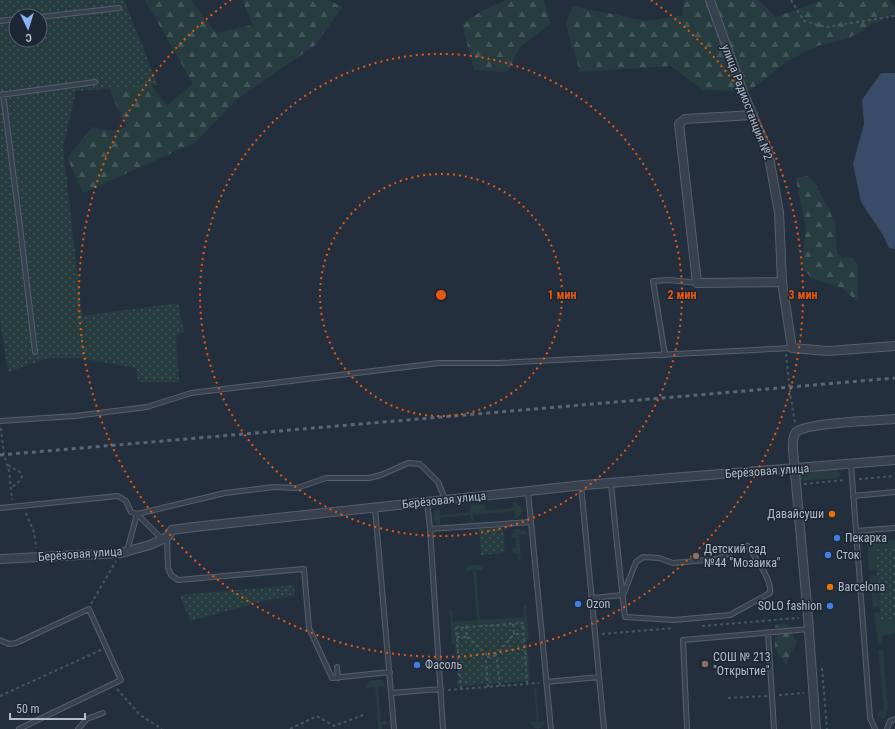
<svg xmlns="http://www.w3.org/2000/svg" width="895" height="729" font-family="'Roboto Condensed',sans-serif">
  <defs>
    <pattern id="forest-firs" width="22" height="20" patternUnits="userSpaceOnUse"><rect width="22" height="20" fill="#263c3f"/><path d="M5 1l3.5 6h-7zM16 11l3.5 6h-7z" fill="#435659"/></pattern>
    <pattern id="park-dots" width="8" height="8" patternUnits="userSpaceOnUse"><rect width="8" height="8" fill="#263c3f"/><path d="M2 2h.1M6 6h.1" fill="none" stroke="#435659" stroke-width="1.8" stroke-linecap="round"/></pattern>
  </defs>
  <rect width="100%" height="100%" fill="#242f3e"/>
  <path fill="#263c3f" d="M831,468l6,1 4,5 -3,4 -40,3 4,-11z
    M513,502h2l9,8 -5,7 -4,2 -1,-8 -41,4v6l-1,1 -2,-7 -30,3v7h-1l-5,-5 1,-8 2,-3h2l1,6 30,-3v-7l15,-1 1,7 27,-3z
    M516,529h4l6,2 1,3 -8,1 2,26h-3l-1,-8h-4v-5h3v-10h-4c-1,-4 0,-7 4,-9z
    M870,534v8l25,-2v7l-20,2 2,21 -8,1 -2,-32h-6v-3z
    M469,565h8l5,2v3h-6l4,50 44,-3 -1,-12h3l3,34h-2l-2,-18 -71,5 1,18h-3l-2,-34h2l1,12 24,-2 -4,-50 -8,1v-2z
    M876,575l3,31 -6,1 -3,-31z
    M880,612l1,10 14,-2v13l-12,3v7l-5,1 -4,-31z
    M883,649l5,59 -3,11h-3l-4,-4 1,-3 5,-1 -6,-61z
    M375,680h6l3,3 1,3 -7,1 3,35 6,-1v4h-5v4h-4l-3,-42 -8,1 -1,-2 4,-5z
    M534,687h2l3,35 6,-1v3l-7,5 -5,-2 -3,-5 7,-1z"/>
  <path fill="url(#forest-firs)" d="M145,0h46l25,33 37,-8 -11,-25h87l13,7 -27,38 -79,55 -40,42 -113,51 -16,-35 25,-31 20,4 14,-4 -22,-50 31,-12 32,40 26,-21z
    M506,0h38l7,23 -31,24 -13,25 -33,-2 -12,-46 20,-13z
    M684,0h74l18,17 47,-17h67l5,8v6l-22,10 -24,14 -32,8 -28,14 -40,31 -46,-1 -32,-24 -91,6 -14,-47 6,-19 74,15 36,-5z
    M807,176l8,7 20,39 2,32 7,4 8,-1 6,9v36l-16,-14 -30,-10 -8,-8 -2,-10 4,-31 -10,-51z
    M783,623l8,5 5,14 -10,23 -11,-16v-23z"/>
  <path fill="url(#park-dots)" fill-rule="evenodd" d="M0,0h124l34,85 -82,6 -13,56 19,169 96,-13 6,29 -8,2 3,48h-41l-2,-14 -57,-10h-30l-41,14 -8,-51zM16,16h24v24h-24z
    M503,527l2,21 -2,5 -22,2 -2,-26z
    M895,547v73l-14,2 -6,-73z
    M294,585l1,11 -23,3 -82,22 -10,-26z
    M525,621l5,60 -72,5 -4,-60z"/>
  <path fill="#394c67" d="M881,73h14v176l-6,-1 -6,-13 -22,-33 -8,-38 11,-40 -2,-24z"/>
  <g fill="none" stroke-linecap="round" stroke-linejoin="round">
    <g stroke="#565f6c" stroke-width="6">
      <path id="lane" d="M40,17l79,-9
        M0,21l16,-2
        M3,94l16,124 16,134
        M0,95l95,-13
        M665,355l-12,-74 17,-1 27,3
        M0,421l75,-5 72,-9 44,-14 248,-30h59l294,-15
        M851,464l19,254 5,11
        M581,485l23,244
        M528,492l3,30
        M853,496l42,-4
        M427,502l3,27
        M0,508l118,-12 8,5 5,11 6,2 25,25
        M375,508l16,185
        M856,531l39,-3
        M167,538l1,30 3,7 7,5 126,-11 5,59 23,50 58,-6
        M127,551l10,-37 88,-21 49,-6 23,1 29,-10h43l12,-3 27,-12 12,1 18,18 7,17
        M592,598l31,-3 13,-33 7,-5 16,1 14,5 45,-4 26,-13h4c7,12 24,33 22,47l-40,22 -56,5 -49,-3c-5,-45 -10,-89 -14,-134
        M768,633l6,96
        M0,640l9,4 7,-1 73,-34 32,71 -102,49
        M337,667l1,11
        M546,682l53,-5
        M78,729l9,-10 16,-6
        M394,729l-3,-36 50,-4
        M443,729l-13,-200 101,-7 20,207
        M687,729l-4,-89 126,-11
        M887,729l3,-8 5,-2"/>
    </g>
    <g stroke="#565f6c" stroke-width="10">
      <path id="street" d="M710,0l34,95 24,57 11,60 3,70 10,66 36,3 67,-5
        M753,115l-68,4 -6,5 18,159 85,-1
        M0,559l121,-6 29,-8 17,-8 5,-7 22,-3 390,-42 311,-25
        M816,729l-8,-112 -15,-167c0,-5 -1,-13 3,-18 9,-9 83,-12 99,-13"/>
    </g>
    <path stroke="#44595c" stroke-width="2" stroke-dasharray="3 3" stroke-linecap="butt" d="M791,0l13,21 22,6 69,-11
      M786,354l4,39 5,30
      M1,428l3,27 5,16 3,29
      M8,465l12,7 2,4 -1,4 -10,8
      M859,479l36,-3
      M804,484l41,-4
      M26,513l8,19 2,16
      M91,604l25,-43
      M513,624l1,10h10
      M702,626l97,-8
      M602,634l72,-6
      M457,637h10l-1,-10
      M467,637l21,19
      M495,656l19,-22
      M822,668l5,61
      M488,687l-2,-28 3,-3h6l2,3 3,27
      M117,689l23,26 22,14
      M461,689l-5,-61 67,-5 4,61
      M448,690l91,-7
      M779,695l25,-2
      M0,696l101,-46
      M728,698l39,-2
      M290,729l27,-13 17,10 32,-12"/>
    <use href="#lane" stroke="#38414e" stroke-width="4"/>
    <use href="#street" stroke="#38414e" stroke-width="8"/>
    <path stroke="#5a6575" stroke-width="3" stroke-dasharray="4 4" stroke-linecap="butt" d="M0,455l895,-77"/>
  </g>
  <g fill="none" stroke="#e8590c" stroke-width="2" stroke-dasharray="2 4">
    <circle cx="441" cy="295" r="121"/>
    <circle cx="441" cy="295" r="241"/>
    <path d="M651 0A362 362 0 1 1 231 0"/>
  </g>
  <g fill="#e8710a" stroke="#1d2633" stroke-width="1.5">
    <circle cx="832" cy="514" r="4"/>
    <circle cx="830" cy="587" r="4"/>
  </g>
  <g fill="#3f7fe0" stroke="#1d2633" stroke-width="1.5">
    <circle cx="837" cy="538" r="4"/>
    <circle cx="828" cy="555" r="4"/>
    <circle cx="578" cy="604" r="4"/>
    <circle cx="830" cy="606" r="4"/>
    <circle cx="417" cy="665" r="4"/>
  </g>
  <g fill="#8d6e63" stroke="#1d2633" stroke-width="1.5">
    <circle cx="696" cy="556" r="4"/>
    <circle cx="705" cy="664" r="4"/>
  </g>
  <g text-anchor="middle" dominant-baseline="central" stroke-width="3" stroke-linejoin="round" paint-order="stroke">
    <g font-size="12" fill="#b4bcc9" stroke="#1d2633">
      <text transform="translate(747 102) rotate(69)">улица Радиостанция №2</text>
      <text transform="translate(767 471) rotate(-4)">Берёзовая улица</text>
      <text transform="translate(444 500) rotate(-6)">Берёзовая улица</text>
      <text transform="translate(80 554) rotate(-4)">Берёзовая улица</text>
    </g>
    <g font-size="12" fill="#b4bcc9" stroke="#1d2633" text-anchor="start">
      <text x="824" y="514" text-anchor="end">Давайсуши</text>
      <text x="845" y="538">Пекарка</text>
      <text x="704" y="549">Детский сад<tspan x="704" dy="14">№44 "Мозаика"</tspan></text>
      <text x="836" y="555">Сток</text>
      <text x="838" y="587">Barcelona</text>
      <text x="586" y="604">Ozon</text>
      <text x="822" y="606" text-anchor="end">SOLO fashion</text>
      <text x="713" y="657">СОШ № 213<tspan x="713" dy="14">"Открытие"</tspan></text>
      <text x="425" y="665">Фасоль</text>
    </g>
  </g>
  <circle cx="441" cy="295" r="6" fill="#e8590c" stroke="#1d2633" stroke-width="2"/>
  <g font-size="12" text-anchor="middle" font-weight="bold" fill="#e8590c" stroke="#1d2633" stroke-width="3" stroke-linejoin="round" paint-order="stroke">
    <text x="562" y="299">1 мин</text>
    <text x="682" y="299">2 мин</text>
    <text x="803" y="299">3 мин</text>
  </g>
  <g transform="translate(28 28) rotate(176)"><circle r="19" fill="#1d2633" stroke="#59626f"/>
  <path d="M0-3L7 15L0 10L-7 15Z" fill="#8ab4f8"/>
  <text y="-6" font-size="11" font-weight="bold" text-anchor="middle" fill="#b4bcc9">С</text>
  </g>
  <path d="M10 713v6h75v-6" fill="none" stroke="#b4bcc9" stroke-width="2"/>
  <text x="16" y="713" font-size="12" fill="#b4bcc9" stroke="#1d2633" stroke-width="3" paint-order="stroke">50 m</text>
</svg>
